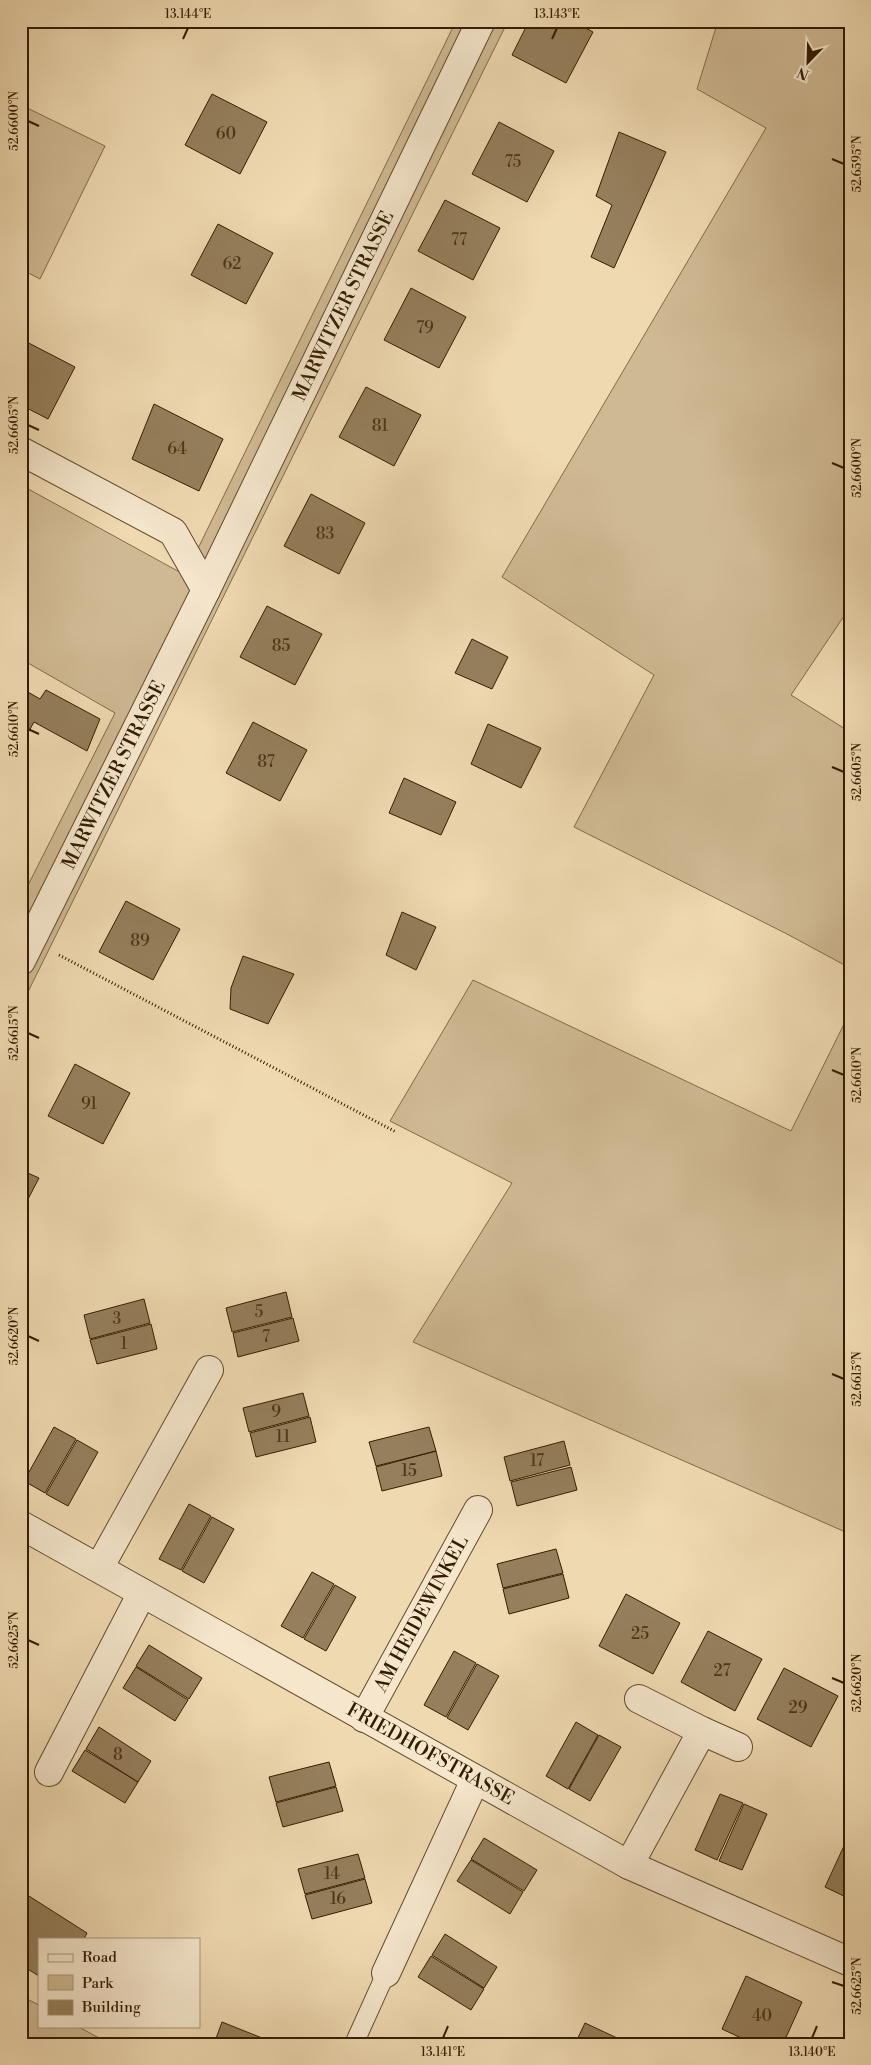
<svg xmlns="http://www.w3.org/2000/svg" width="871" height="2065" font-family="'Libre Bodoni',serif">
  <rect width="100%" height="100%" fill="#efd9b1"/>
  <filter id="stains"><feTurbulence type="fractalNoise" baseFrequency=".004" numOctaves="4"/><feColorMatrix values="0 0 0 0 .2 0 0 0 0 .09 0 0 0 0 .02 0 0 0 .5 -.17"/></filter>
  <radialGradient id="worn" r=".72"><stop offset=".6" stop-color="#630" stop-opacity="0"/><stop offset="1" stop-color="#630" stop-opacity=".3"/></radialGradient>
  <path fill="#cfb993" stroke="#816b4a" d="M456,21h52l-487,985v-107l94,-186 -94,-54v-174l164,90z
    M718,21h132v586l-59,88 59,37v236l-63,-34 -213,-107 80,-152 -152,-98 264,-449 -69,-39z
    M21,105l84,41 -65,133 -19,-10z
    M473,980l318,151 59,-119v522l-437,-192 99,-159 -122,-62z
    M21,1996l18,9v21h38l33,18h-89z"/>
  <path fill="#957f5c" stroke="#331d00" d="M529,21h44l20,11 -27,51 -54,-28z
    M212,94l55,28 -27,52 -55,-29z
    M499,122l55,29 -27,51 -55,-28z
    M619,132l47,20 -52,116 -23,-11 21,-52 -16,-9z
    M445,200l55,28 -27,52 -55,-29z
    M218,224l55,29 -27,51 -55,-29z
    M411,288l55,29 -27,51 -55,-28z
    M21,339l54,28 -27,52 -27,-14z
    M366,387l55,28 -27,51 -55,-29z
    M154,404l69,35 -24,52 -67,-32z
    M311,494l54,29 -26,51 -55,-28z
    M267,606l55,28 -27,51 -55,-28z
    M472,639l36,18 -16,32 -37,-16z
    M21,688l19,11 6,-9 54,29 -13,32 -53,-29 -13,23z
    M253,722l54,28 -27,51 -54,-28z
    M488,724l53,24 -20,40 -50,-24z
    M404,778l52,24 -15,33 -52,-22z
    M126,901l54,28 -27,51 -54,-28z
    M402,912l34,15 -20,43 -30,-15z
    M243,956l51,18 -26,50 -38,-15 1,-21z
    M75,1064l55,29 -27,51 -55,-28z
    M21,1170l18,8 -12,23 -6,-3z
    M21,1199l6,3 -6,11z
    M286,1292l6,25 -60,15 -6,-24z
    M144,1299l6,24 -60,16 -6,-24z
    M293,1318l6,23 -61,16 -5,-24z
    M151,1324l6,25 -60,15 -7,-24z
    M303,1393l6,23 -60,16 -6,-24z
    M310,1417l6,25 -60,15 -6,-24z
    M54,1427l22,12 -31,54 -21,-12z
    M429,1427l7,24 -60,15 -7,-24z
    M77,1440l21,12 -30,54 -22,-12z
    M564,1441l6,24 -60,16 -6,-24z
    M436,1451l6,25 -60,15 -6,-24z
    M571,1467l6,23 -60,16 -6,-24z
    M189,1504l22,12 -30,54 -22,-11z
    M212,1517l22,12 -30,54 -22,-12z
    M556,1549l7,24 -60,15 -6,-24z
    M312,1572l22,12 -31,54 -22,-12z
    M563,1574l6,24 -60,16 -6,-25z
    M335,1585l21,12 -30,54 -22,-12z
    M626,1594l54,29 -27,51 -54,-28z
    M708,1631l54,28 -27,52 -54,-29z
    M149,1645l53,33 -13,21 -53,-33z
    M454,1651l22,12 -30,54 -22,-12z
    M477,1664l22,12 -31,54 -21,-12z
    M136,1667l52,33 -13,21 -52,-33z
    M784,1668l54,28 -27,51 -54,-28z
    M21,1672l7,24 -7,2z
    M576,1722l22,13 -30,54 -22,-13z
    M99,1727l52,34 -13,21 -52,-33z
    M599,1735l22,12 -31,54 -21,-12z
    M85,1750l53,32 -13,21 -53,-32z
    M329,1762l7,24 -60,16 -7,-25z
    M336,1787l7,24 -60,16 -7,-24z
    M720,1794l23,9 -26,57 -22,-10z
    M744,1804l23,10 -25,56 -23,-9z
    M849,1835h1v64l-25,-12z
    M484,1838l53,32 -13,21 -53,-32z
    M358,1854l7,24 -60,16 -7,-25z
    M471,1860l52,32 -13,22 -53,-33z
    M365,1879l7,24 -60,16 -7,-24z
    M21,1891l66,42 -3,6h-45v37l-18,-11z
    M445,1934l52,33 -13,21 -52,-33z
    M431,1956l53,33 -13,21 -53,-33z
    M746,1976l56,26 -19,42h-29l-32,-15z
    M222,2022l55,22h-63z
    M585,2023l45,21h-55z"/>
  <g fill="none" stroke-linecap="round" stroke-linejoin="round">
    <g stroke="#624c2c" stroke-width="20">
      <path id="lane" d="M354,2044l32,-71"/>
    </g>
    <g stroke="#624c2c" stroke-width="30">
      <g id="street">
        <path d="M21,451l152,81 33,58"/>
        <path id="s1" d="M21,961l185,-371 275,-569"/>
        <path id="s2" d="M21,1525l608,340 221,97"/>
        <path d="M99,1568l110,-198"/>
        <path d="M639,1699l63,32 36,16"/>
        <path id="s3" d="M364,1718l114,-208"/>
        <path d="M49,1772l93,-179"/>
        <path d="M629,1865l73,-134"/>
        <path d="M386,1973l89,-193"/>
      </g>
    </g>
    <path stroke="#331d00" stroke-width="3" stroke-dasharray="1 2.5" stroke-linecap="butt" d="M59,955l337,177"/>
    <use href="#lane" stroke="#f5e6cc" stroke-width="18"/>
    <use href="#street" stroke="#f5e6cc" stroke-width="28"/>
  </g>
  <path fill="none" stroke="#331d00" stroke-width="2" d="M183,39l5,-11M552,39l5,-11M28,121l11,5M832,159l12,5M28,425l11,5M832,463l12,5M28,729l11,5M832,767l12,5M28,1033l11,5M832,1070l12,5M28,1336l11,5M832,1374l12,5M28,1640l11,5M832,1678l12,5M832,1982l12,4M443,2038l5,-12M812,2038l5,-12"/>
  <g text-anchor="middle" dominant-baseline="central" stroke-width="4.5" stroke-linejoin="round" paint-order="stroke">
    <g font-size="16" fill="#4c3617">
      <text x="226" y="134">60</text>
      <text x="513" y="162">75</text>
      <text x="459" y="240">77</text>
      <text x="232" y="264">62</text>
      <text x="425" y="328">79</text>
      <text x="380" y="426">81</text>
      <text x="177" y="449">64</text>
      <text x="325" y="534">83</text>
      <text x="281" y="646">85</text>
      <text x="266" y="762">87</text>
      <text x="140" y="941">89</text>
      <text x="89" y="1104">91</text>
      <text x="259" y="1312">5</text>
      <text x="117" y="1319">3</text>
      <text x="266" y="1337">7</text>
      <text x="124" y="1344">1</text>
      <text x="276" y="1412">9</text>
      <text x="283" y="1437">11</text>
      <text x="537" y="1461">17</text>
      <text x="409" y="1471">15</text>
      <text x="640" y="1634">25</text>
      <text x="722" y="1671">27</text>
      <text x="798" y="1708">29</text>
      <text x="118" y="1755">8</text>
      <text x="332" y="1874">14</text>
      <text x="338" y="1899">16</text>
      <text x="762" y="2016">40</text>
    </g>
    <g font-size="19" fill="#331d00" stroke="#f5e6cc">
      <text stroke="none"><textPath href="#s1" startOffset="730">MARWITZER STRASSE</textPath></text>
      <text stroke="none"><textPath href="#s1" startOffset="208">MARWITZER STRASSE</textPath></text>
      <text stroke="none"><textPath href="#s3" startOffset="119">AM HEIDEWINKEL</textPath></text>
      <text stroke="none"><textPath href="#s2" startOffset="469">FRIEDHOFSTRASSE</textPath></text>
    </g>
  </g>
  <rect width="871" height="2065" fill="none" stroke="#efd9b1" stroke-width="55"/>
  <rect x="38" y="1938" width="162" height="90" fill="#f5e6cc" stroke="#a7967a"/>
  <rect x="48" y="1954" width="25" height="8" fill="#f5e6cc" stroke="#a7967a"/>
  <text x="82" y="1962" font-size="15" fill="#331d00">Road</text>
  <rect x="48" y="1975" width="25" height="15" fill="#cfb993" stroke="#a7967a"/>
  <text x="82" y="1988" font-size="15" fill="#331d00">Park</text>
  <rect x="48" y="2000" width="25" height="15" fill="#957f5c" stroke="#a7967a"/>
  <text x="82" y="2012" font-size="15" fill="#331d00">Building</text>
  <g transform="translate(808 62) rotate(203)" stroke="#f5e6cc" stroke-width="4" paint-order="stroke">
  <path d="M0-4L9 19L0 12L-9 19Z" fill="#331d00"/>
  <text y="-8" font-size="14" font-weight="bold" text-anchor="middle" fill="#331d00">N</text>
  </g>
  <rect x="28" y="28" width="816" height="2010" fill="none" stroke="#331d00" stroke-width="2"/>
  <g font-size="12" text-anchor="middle" fill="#331d00">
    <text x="188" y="18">13.144°E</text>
    <text x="557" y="18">13.143°E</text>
    <text transform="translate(14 121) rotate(-90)" y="4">52.6600°N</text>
    <text transform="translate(857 164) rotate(-90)" y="4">52.6595°N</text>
    <text transform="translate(14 425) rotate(-90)" y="4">52.6605°N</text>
    <text transform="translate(857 468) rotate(-90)" y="4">52.6600°N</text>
    <text transform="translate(14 729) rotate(-90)" y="4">52.6610°N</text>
    <text transform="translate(857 772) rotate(-90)" y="4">52.6605°N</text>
    <text transform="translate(14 1033) rotate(-90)" y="4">52.6615°N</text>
    <text transform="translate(857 1075) rotate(-90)" y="4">52.6610°N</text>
    <text transform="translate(14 1336) rotate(-90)" y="4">52.6620°N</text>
    <text transform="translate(857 1379) rotate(-90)" y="4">52.6615°N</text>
    <text transform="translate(14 1640) rotate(-90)" y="4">52.6625°N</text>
    <text transform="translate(857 1683) rotate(-90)" y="4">52.6620°N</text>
    <text transform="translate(857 1986) rotate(-90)" y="4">52.6625°N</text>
    <text x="443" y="2056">13.141°E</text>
    <text x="812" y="2056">13.140°E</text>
  </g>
  <rect width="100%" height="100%" filter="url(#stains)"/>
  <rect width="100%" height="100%" fill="url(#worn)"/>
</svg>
